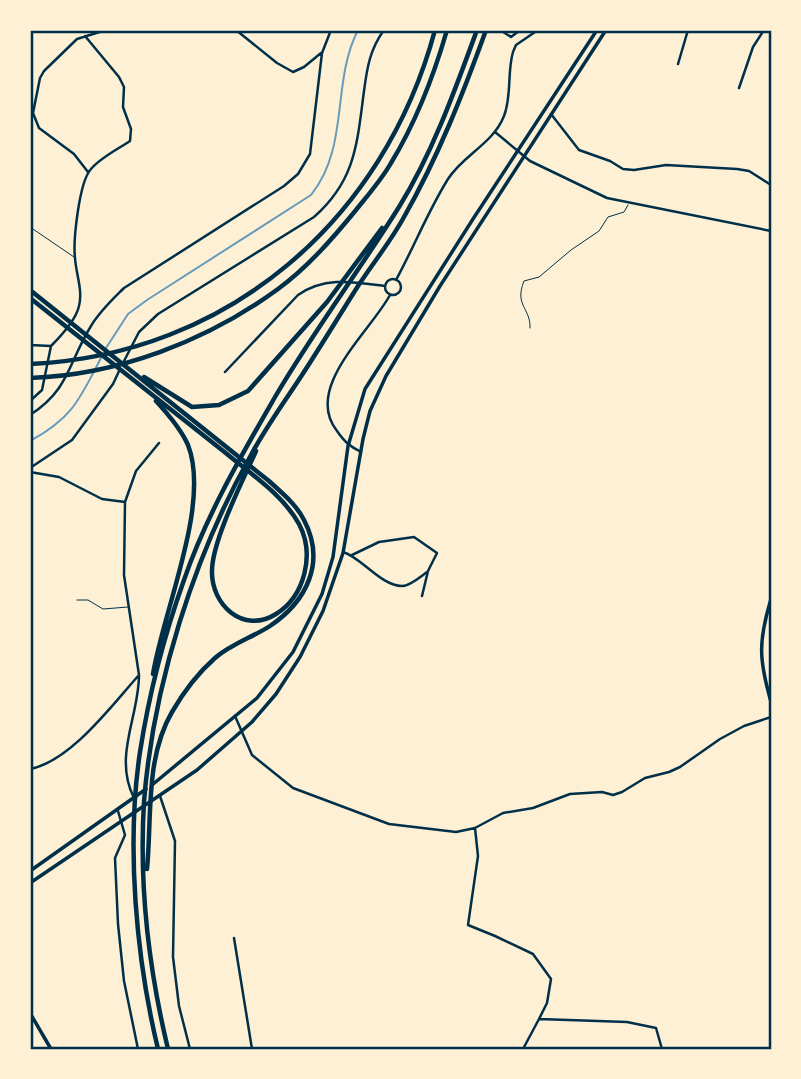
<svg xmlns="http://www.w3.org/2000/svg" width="801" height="1079" font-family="'Fira Sans Condensed',sans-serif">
  <rect width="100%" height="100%" fill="#fdf0d5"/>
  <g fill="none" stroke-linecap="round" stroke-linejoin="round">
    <path stroke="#669bbc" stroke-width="2" d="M106,348l22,-34 19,-14 164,-105c39,-49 20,-112 47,-165
      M30,441c44,-24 50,-43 72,-85"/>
    <path stroke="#003049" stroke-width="1" d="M30,227l44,30
      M530,328c1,-20 -16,-22 -6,-47l15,-4 32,-27 28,-19 9,-14 16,-5 4,-7
      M77,600h11l15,9 25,-2"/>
    <path stroke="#003049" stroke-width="2.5" d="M236,30l41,33 16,9 11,-5 17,-14
      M500,30l11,7 8,-6
      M678,64l10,-34
      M739,88l14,-41 11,-17
      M551,114l28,36 31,11 13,8 11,1 32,-5 71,4 12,2 22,14
      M495,132l35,29 77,37 164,33
      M88,172l-14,-18 -35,-26 -6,-15 7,-35 4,-7 33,-32 29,-9
      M385 287a8 8 0 1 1 16 0a8 8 0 1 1-16 0Z
      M396,280c18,-33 32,-69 52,-101 15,-24 45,-35 56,-63 8,-20 3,-44 9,-64l3,-7 22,-15
      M30,345l21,1
      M51,346c10,-10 25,-26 28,-40 4,-16 -3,-32 -4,-48 -2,-17 4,-76 16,-89 9,-11 27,-20 39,-28l1,-12 -8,-22 1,-20 -5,-10 -34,-41
      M123,363l16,-31 19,-18 156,-97c42,-37 43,-74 50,-126 3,-23 6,-42 20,-61
      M225,372l73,-77c27,-19 56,-13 87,-9
      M30,401l12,-11 9,-44
      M30,415c40,-26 38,-52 61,-89 9,-15 21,-26 33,-38l160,-102 14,-12 12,-20 12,-101 9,-23
      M361,452c-12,-6 -17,-11 -24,-21 -34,-43 33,-99 53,-136
      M30,468l42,-28 41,-56 7,-15
      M30,472l29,5 43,22 23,3 -1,73 15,100c-27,30 -68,86 -109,94
      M125,502l11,-31 23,-28
      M343,552c18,5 38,34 59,34 8,0 18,-9 25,-14
      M352,555l27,-13 35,-5 23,16 -9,18 -6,25
      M235,716l17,39 41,33 96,36 67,8 19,-4 28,-15 30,-5 37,-14 32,-2 11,3 9,-3 23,-14 24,-6 11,-5 40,-28 24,-13 27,-9
      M160,796l15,45 -2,116 6,49 11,43
      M134,798c-21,-42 5,-81 5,-123
      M118,811l7,24 -10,23 3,66 6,57 14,68
      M475,828l3,28 -10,69 27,11 38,18 18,25 -4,24 -8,16
      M234,938l18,111
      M523,1049l16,-30 88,3 29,6 6,21"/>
    <path stroke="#003049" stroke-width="3.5" d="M771,599c-13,43 -12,61 0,103
      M152,785l105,-87 36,-46 29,-58 11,-37 15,-111 17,-57 108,-170 124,-189
      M30,871l116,-82
      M30,883l167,-113 55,-48 24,-28 24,-37 23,-46 20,-58 20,-114 7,-28 16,-35 54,-90 166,-256"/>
    <path stroke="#003049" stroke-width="3.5" d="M30,1013l21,36"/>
    <path stroke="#003049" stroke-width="4.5" d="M30,364c198,-9 354,-144 405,-334
      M30,378c88,-3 177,-37 248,-89 30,-22 55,-51 78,-79 12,-15 26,-31 35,-47 25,-41 43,-88 56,-133"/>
    <path stroke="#003049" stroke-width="4.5" d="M30,290l239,191c13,12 27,23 35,39 22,42 3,81 -34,106 -17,11 -39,18 -55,32 -17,15 -32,35 -43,54 -27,46 -20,106 -25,157
      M30,298l197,156c25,21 56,41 72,70 16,30 6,72 -23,90 -33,21 -65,-10 -64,-43 0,-30 31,-91 44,-120
      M144,377l48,30 27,-2 29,-14 79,-89 55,-74
      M153,674c10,-63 58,-170 35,-229 -7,-16 -20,-31 -32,-44
      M158,1049c-22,-91 -32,-204 -18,-297 9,-58 24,-116 44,-172 22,-64 57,-124 91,-183 38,-65 84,-126 124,-190 34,-55 56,-117 78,-177
      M168,1049c-19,-79 -29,-166 -24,-247 9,-117 50,-246 107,-347 15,-28 34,-54 51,-80 19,-29 37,-59 56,-89 15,-23 33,-45 46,-69 34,-60 59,-123 82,-187"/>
  </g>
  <rect width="801" height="1079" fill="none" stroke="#fdf0d5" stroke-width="63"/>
  <rect x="32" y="32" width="738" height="1016" fill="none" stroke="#003049" stroke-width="2.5"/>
</svg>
